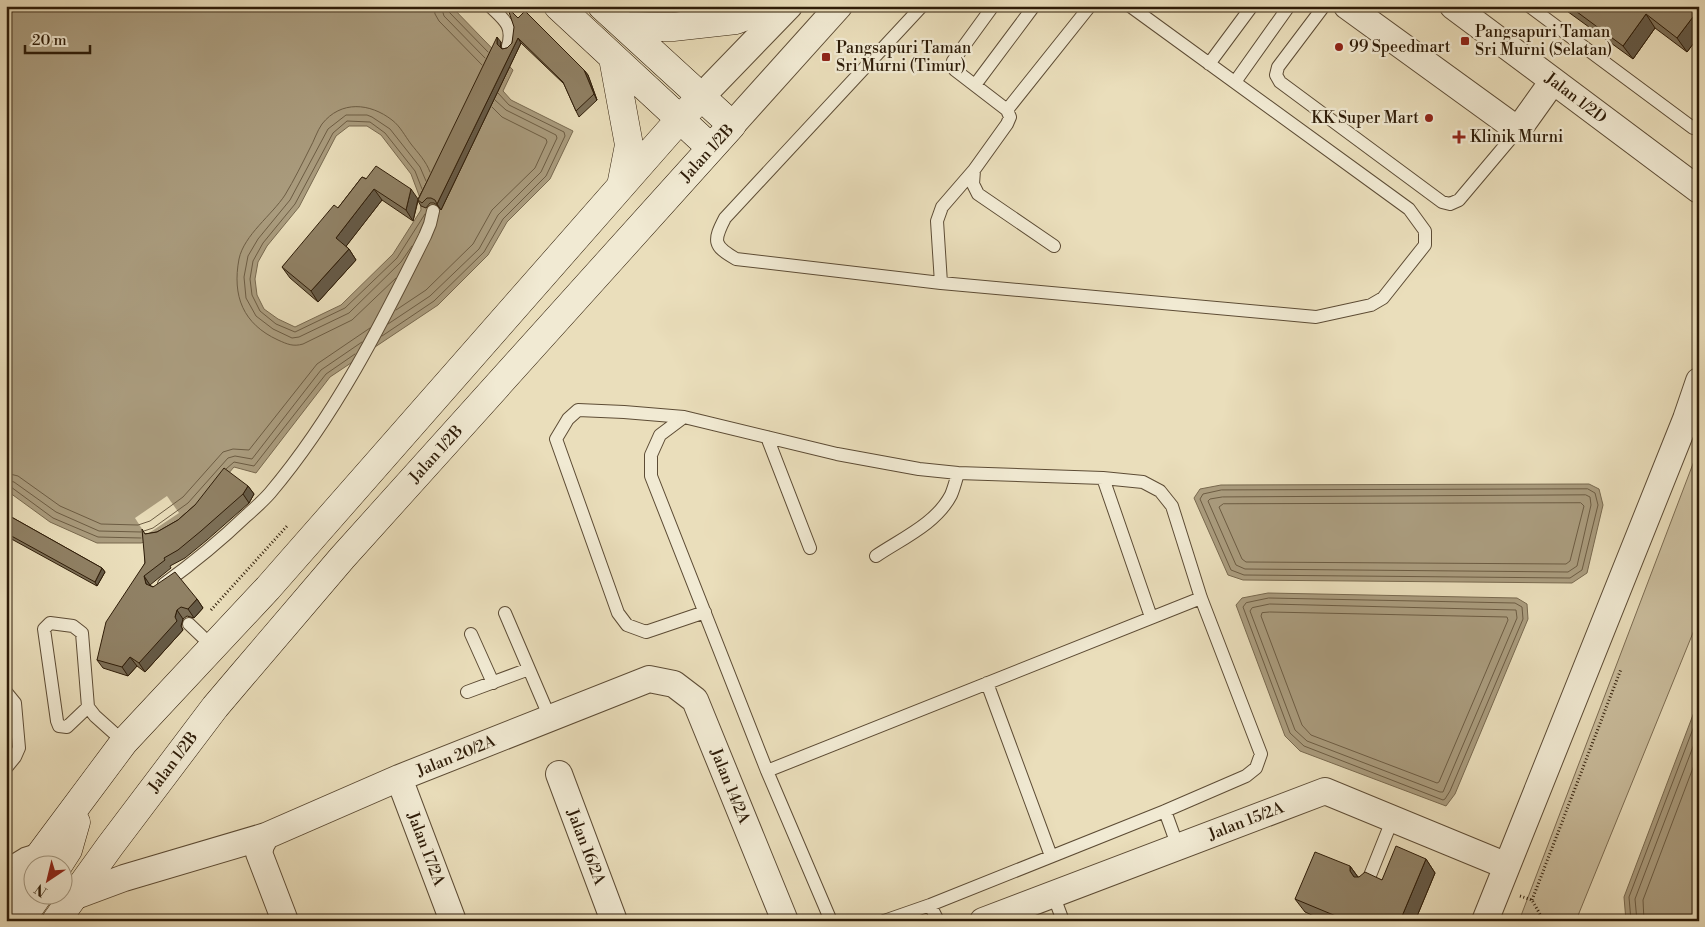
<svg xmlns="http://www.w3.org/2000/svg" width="1705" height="927" font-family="'Libre Bodoni',serif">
  <rect width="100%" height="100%" fill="#eadebb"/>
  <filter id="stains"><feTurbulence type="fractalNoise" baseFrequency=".004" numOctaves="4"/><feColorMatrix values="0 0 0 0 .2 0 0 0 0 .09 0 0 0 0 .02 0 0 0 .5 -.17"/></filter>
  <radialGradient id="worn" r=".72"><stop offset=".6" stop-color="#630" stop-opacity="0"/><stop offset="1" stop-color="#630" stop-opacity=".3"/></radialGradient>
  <path fill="#cabd9d" stroke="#7c6c52" d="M1699,448v170l-122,300 3,3h-61z"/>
  <path fill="#aa9c7e" stroke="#78694f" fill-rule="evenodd" d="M6,6h445l62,64 -10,21 8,9 62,31 -23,48 -43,43 -19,33 -50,50 -108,72 -74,96 -22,-6 -38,44 -38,28 -17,4h-44l-47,-21 -44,-32zM349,126h18l14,9 30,39 9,24 1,12 -28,44 -52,51 -46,22 -17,-8 -14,-10 -7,-14 -2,-16 3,-17 9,-16 32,-39 37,-71z
    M1589,484l10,5 4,16 -16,68 -15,10 -329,-3 -15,-5 -34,-77 6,-9 21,-4z
    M1268,593l249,5 10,6 1,15 -73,175 -9,12 -146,-55 -15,-15 -49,-131 6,-7z
    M1699,699v222h-73l-2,-24z"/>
  <path fill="#eadebb" d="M167,496l12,17 -33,22 -11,-17z"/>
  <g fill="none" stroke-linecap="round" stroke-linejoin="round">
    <path stroke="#6c5c43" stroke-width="1" d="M434,6l1,8 4,7 43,44
      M441,6l3,10 41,42
      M447,6l2,6 39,40
      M422,189l-7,-18 -30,-38 -15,-11 -23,-1 -14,12 -38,71 -32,39 -10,18 -3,18 2,16 8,16 16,13 19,8 50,-24 52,-50 28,-44
      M412,246l-11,16 -52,51 -50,24 -7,1 -19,-9 -17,-13 -10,-18 -2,-21 4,-21 10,-17 32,-39 38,-71 18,-14h21l5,2 18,12 30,38 6,14
      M396,278l-44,42 -49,24c-10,3 -16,0 -25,-4 -35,-16 -46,-44 -39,-81 5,-24 33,-44 46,-64 9,-15 17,-31 25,-47 4,-7 7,-17 12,-24 19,-24 48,-21 70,-4 8,6 13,16 19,24 7,9 15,17 19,28
      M396,310l30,-20 47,-46 19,-34 43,-42 12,-26 -1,-3 -44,-22 -10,-10
      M388,324l42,-28 49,-47 19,-34 43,-43 16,-34 -1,-3 -50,-25 -11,-10
      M382,336l52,-35 50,-49 19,-33 43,-43 19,-40 -1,-4 -55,-27 -11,-12
      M226,469l8,-7 20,4 72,-92 29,-20
      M6,473l12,3 42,30 41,18 37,1 12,-4 33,-24 40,-45 10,-3 16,1 68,-86 53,-36
      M6,480l8,2 42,30 43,19 42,1
      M6,486l5,1 42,31 45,19 43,1
      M1588,489l7,4 3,12 -16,65 -12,8 -326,-3 -13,-5 -31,-71 3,-5 18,-4z
      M1586,495l4,2 1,8 -14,61 -9,6 -323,-3 -9,-4 -28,-64 2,-2 12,-2z
      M1581,503l3,3 -14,55 -4,3 -320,-2 -4,-3 -23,-52 4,-3z
      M144,531l9,-3 35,-25 40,-45 7,-2 17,3 69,-89 41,-28
      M1269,598l246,5 7,4 1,12 -73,172 -5,8 -2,1 -139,-54 -14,-13 -47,-126 3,-4z
      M1270,604l246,6 1,8 -74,174h-3l-133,-51 -12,-11 -45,-119 2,-3z
      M1270,612l237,5 1,3 -69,162 -2,1 -126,-48 -9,-10 -41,-109 1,-3z
      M1631,921l-2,-24 70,-184
      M1637,921l-2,-22 64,-168
      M1644,921l-1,-21 56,-148"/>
    <g stroke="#5d4c35" stroke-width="14">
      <path id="lane" d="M490,6c13,13 24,19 18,40
        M922,6l-197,212c-12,23 -12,28 11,41l205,24 375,34 55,-12 12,-7 42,-53v-14l-16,-22 -279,-203
        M993,6l-40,55 -1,5 3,4 52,40 3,7 -3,7 -33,46 -1,14 5,10 76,52
        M1324,6l-46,61 -2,8 4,7 162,120 8,2 9,-4 59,-70
        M1529,6l164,122h6
        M1209,64l43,-58
        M1235,82l54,-76
        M975,85l59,-79
        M1007,110l83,-104
        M941,283l-4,-62 5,-14 32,-37
        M684,417l-24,18 -9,20v21l116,295 64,150
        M767,437l43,111
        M1103,478l48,139
        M876,556c25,-17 60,-32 75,-61 3,-7 5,-15 7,-22
        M164,584c29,-21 56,-43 82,-68 8,-7 17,-15 24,-23 65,-77 111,-168 155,-257l5,-12 3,-13
        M705,612l-59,20 -19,-7 -9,-12 -62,-174 12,-20 10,-9 46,2 60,5 153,37 82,15 39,4 145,5 40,4 17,9 12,15 29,92 60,156 -5,14 -10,8 -81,35 -235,94 -46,16
        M505,613l45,105
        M189,624l24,23
        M471,634l22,49
        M987,683l64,173
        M6,692l9,11 4,45 -4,9 -9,11
        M467,692l62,-23
        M88,707l-21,20 -8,-1 -2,-5 -13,-92 6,-6 23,3 9,7 6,74 7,9 29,26
        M767,771l434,-173
        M1165,811l13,36
        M6,865l18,-11 16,-5
        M1367,883l26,-65
        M1053,894l10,27
        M930,905l8,16"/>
    </g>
    <g stroke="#5d4c35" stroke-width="28">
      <path id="street" d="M1347,6l171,124 35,-49
        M1453,6l246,184
        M701,97l88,-91
        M732,125l107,-119
        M559,774l55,147
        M399,778l54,143
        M266,836l-5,9 -2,8 26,68
        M73,897l51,-19 142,-42 133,-58 250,-99 25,5 21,16 90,221
        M983,921l342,-130 182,75
        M1485,921l201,-502 13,-38"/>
    </g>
    <g stroke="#2e1c08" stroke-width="29">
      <path id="secondary" d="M558,6l153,142
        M624,26l49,1 63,-7 37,-14
        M613,58l16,87 -8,41
        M33,864l91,-122 144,-154 412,-469 21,-22
        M59,864l9,-14 8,-28
        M6,899l26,-34
        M20,921l19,-27
        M56,921l54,-75 105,-139 28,-33 99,-116 390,-433 -130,-119"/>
    </g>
    <path stroke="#2e1c08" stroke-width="3" stroke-dasharray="1 2.5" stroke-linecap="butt" d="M211,610l76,-84
      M1520,896l12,4 9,16 5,5
      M1532,900l89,-231"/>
    <use href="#lane" stroke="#f1ead3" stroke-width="12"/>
    <use href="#street" stroke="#f1ead3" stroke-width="26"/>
    <use href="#secondary" stroke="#f1ead3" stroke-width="28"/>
  </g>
  <path fill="#7c6f57" stroke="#2e1c08" d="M1560,6h139v30l-12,16 -32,-24 -22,31z
    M518,18l66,52 4,5 9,25 -18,17 -3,-6 -12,-27 -43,-41 -80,167 -4,-5 -3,-2h-4l-4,5 -5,-2 -3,-5 -5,20 -31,-21 -36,46 3,3 7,11 -38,42 -28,-24 -8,-11 56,-59 24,-31 56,22 83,-157v5l1,2 5,-1 5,-5z
    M248,486l6,8 -5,9 -42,37 -22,18 -15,8 1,2 -21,17 1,1 46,13 6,9 -9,10 -7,-2 -4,3 -2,7 2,4 -38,42 -8,-6 -9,10 -25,-8 -6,-8 48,-97v-29l12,-2 21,-12 17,-15z
    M6,514l96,54 3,4 -8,14 -91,-50z
    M1426,859l9,14 -20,48h-90l-20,-9 -10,-13 55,-33 8,11 24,3z"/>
  <path fill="#655a47" stroke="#2e1c08" d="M1699,9v27l-12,16 -10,-14z
    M1646,14l9,14 -22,31 -10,-13z
    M497,37l4,5 -1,7 -3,-5z
    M518,38l3,5 -80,167 -4,-6z
    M584,70l4,5 9,25 -3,-6z
    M374,189l8,11 -38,49 -8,-11z
    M411,189l7,10 -5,22 -7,-11z
    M349,249l7,11 -38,42 -7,-11z
    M248,486l6,8 -5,9 -6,-9z
    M102,568l3,4 -8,14 -2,-4z
    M144,576l6,9 2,8 -6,-9z
    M197,599l6,9 -9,10 -6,-9z
    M177,610l6,9 -2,7 2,4 -38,42 -6,-9 36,-46z
    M130,657l7,9 -9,10 -6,-9z
    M1426,859l9,14 -20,48h-15z
    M1350,866l10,14 -1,5 -9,-14z"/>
  <path fill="#908165" stroke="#2e1c08" d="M1569,6h130v3l-22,29 -31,-24 -23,32z
    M510,10l8,8 7,-7 59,59 10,24 -18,17 -13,-29 -45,-44 -81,166 -2,-4 -4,-2h-4l-5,5 -4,-3 79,-163v7l5,5 5,-1 5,-5 2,-16 -5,-15z
    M376,166l35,23 -5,21 -32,-21 -38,49 13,11 -38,42 -29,-24 52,-62 4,3 24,-31 4,2z
    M224,468l24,18 -5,8 -42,37 -23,19 -14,8 1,2 -21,16 2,8 7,3 22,-15 22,27 -9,10 -7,-2 -4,3 -2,7 2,4 -38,42 -9,-6 -8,10 -25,-7 9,-38 39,-59 -3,-34 3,5 12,-2 21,-12 17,-15z
    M6,514l96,54 -7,14 -89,-49z
    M1396,846l30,13 -26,62h-52l-53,-22 20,-47 35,14v5l4,6h5l6,-5 17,8z"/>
  <g fill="#8f2418" stroke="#f1ead3" stroke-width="2">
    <rect x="1460" y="36" width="10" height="10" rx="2.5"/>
    <circle cx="1339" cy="47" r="5"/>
    <rect x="821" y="52" width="10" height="10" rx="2.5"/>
    <circle cx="1429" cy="118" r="5"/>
    <path d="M1456.5 129.5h5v5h5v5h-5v5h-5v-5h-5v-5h5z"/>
  </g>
  <g text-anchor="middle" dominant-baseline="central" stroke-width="4.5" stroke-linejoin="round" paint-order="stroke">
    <g font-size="16" fill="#2e1c08" stroke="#f1ead3" text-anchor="start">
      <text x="1475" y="32">Pangsapuri Taman<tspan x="1475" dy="18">Sri Murni (Selatan)</tspan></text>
      <text x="1349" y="47">99 Speedmart</text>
      <text x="836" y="48">Pangsapuri Taman<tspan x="836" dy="18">Sri Murni (Timur)</tspan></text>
      <text x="1419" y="118" text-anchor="end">KK Super Mart</text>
      <text x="1470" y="137">Klinik Murni</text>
    </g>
    <g font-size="16" fill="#2e1c08" stroke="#f1ead3">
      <text transform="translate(1576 98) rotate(37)">Jalan 1/2D</text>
      <text transform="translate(707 153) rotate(-48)">Jalan 1/2B</text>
      <text transform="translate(436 454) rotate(-48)">Jalan 1/2B</text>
      <text transform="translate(456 756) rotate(-22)">Jalan 20/2A</text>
      <text transform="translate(173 762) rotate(-53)">Jalan 1/2B</text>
      <text transform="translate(730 786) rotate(68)">Jalan 14/2A</text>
      <text transform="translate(1246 821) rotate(-21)">Jalan 15/2A</text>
      <text transform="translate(586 847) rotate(69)">Jalan 16/2A</text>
      <text transform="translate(426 849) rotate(69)">Jalan 17/2A</text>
    </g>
  </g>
  <rect width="1705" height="927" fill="none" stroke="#eadebb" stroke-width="25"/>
  <rect x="8" y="8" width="1690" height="912" fill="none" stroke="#2e1c08" stroke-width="2.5"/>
  <rect x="12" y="12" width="1680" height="902" fill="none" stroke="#2e1c08"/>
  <g transform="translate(48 880) rotate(215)"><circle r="24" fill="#f1ead3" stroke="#a39882"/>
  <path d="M0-4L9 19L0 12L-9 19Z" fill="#8f2418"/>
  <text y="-8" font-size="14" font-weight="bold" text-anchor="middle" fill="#2e1c08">N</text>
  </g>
  <path d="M25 45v8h65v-8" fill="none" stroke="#2e1c08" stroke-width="2.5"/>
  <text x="32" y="45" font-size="15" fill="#2e1c08" stroke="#f1ead3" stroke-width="4" paint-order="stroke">20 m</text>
  <rect width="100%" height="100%" filter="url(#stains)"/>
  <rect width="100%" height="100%" fill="url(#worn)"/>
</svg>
